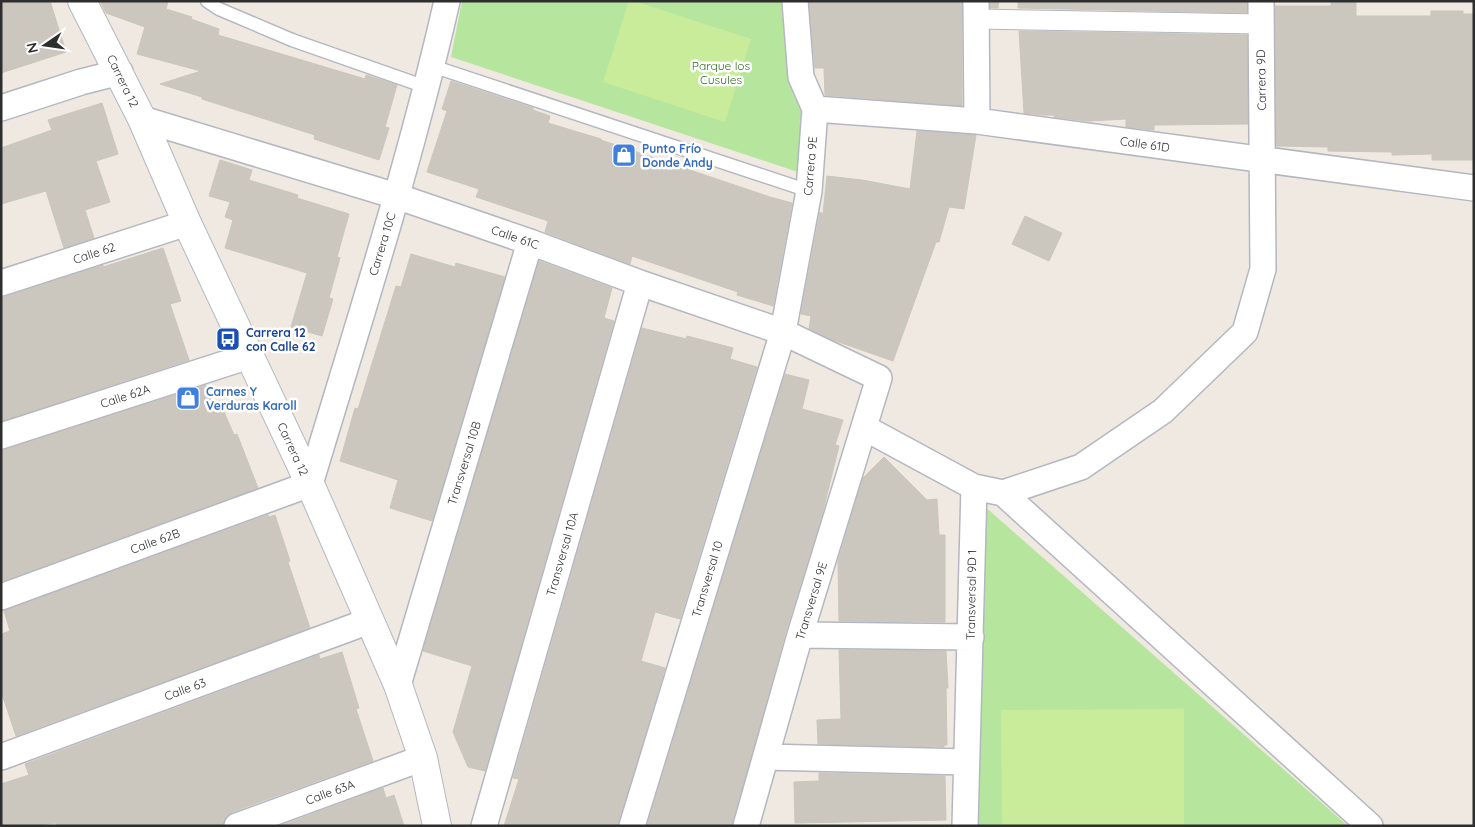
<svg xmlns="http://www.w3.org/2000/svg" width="1475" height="827" font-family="Quicksand,sans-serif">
  <rect width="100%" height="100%" fill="#efe9e1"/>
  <path fill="#b6e59e" d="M462,1h323l8,93 10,19 -5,59 -347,-115z
    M975,498l373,328h-370z"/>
  <path fill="#c9ec9a" d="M629,1h5l117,38 -26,83 -122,-40z
    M1184,709v117h-182l-1,-116z"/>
  <path fill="#cbc7bf" stroke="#cbc5ba" d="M1,1h49l16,51 -65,21z
    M100,1h68l-2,8 26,8 -1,2 28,10 -1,6 147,44 1,-4 31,10 -12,42 4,1 -10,32 -65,-21 1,-4 -113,-36v-2l-42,-13 41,-13 -64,-17 8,-27 -39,-14z
    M809,1h153v105l-137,-11 -1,-27h-9z
    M990,1h9l-1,7h-8z
    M1018,1h229v12l-229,-5z
    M1331,1h25v15h75v-5h32v3h11v146h-42v-6l-40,1v-3l-64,-1v-4l-52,-1 -1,-140h56z
    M1019,31l228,4 1,89 -94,1v5l-28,-3v-8l-38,2 -34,-4v-2h-10l-20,-2z
    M451,81l82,27v2l17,6 -2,7 53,16v1l169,57 22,6 -19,103 -36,-11 1,-3 -106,-36 -2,8 -85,-32 3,-11 -72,-24 3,-8 -52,-17 20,-61 -5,-2z
    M102,103l16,51 -22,7 14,41 -25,8 9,28 -30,10 -18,-57 -45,13v-56l51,-18 -4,-10z
    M917,131l59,4 -12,74 -15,-2 -10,35h-3l-43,119 -63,-22 -21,-10 2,-13 -10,-2 19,-102 3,2 4,-38 35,4 48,9z
    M220,160l32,10 -3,10 49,15 -1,3 52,16 -12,43 3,1 -11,40 4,1 -11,37 -31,-9 16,-54 -82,-25 8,-28 -8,-3 5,-15 -21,-6z
    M1025,216l37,17 -13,28 -37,-17z
    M163,248l18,53 -11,3 19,56 -188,61v-123l102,-33v2z
    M411,254l44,13 1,-4 49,14 -73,244 -42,-13 8,-28 -58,-19 15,-53 3,1 38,-123 5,1z
    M539,261l73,27 -8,30 10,3 -129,450 -17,-4 -15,-35 19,-66 -49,-15z
    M642,328l44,11 1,-3 46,12 -3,11 27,8 -77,252 -25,-7 -14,49 24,7 -47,158h-114l15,-47 -6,-1z
    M785,374l24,6 -7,29 41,11 -8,25 4,1 -18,73 -35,112 -54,195h-85z
    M206,385l8,23 7,-3 13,30 3,-1 21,54 -257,94v-132z
    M884,457l43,43 10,-1 2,36h6v87l-106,-1 -1,-60 25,-83z
    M268,515l1,2 6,-2 15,46 -2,1 22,66 -294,108 -15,-45v-57l9,-3 -6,-20z
    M839,650l107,1 2,37h-2l1,57h-3v2l-126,-3 -1,-24 24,-1z
    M342,652l17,56 -3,1 17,52 -141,51 -6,5 -3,9h-166l-1,-3 -25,3h-30v-42l28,-9 -4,-11 294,-109 1,4z
    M819,773l126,3 1,44 -151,3 -1,-41 25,-1z
    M383,788l3,10 8,-3 10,31h-124z"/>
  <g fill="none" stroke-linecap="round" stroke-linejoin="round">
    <g stroke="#b4b7c1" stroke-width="15">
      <path id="service" d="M207,1l12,8 73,31 134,47
        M432,66l377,125"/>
    </g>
    <g stroke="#b4b7c1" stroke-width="21">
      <path id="pedestrian" d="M976,19l284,5"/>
    </g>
    <g stroke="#b4b7c1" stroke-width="28">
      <path id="minor" d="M976,1l1,120
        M1,108l80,-26 39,-10
        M815,109l162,12 497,67
        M142,119l254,77 134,46 110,41 143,49 96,46 -79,257 -54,191
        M1,283l186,-60
        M865,428l109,59 -9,339
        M1,436l248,-80
        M974,487l29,6 78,-26 82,-56 82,-79 18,-63 -2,-268
        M1003,493l367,333
        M1,597l309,-113c48,-160 100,-320 137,-483
        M800,635l171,2
        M398,685l132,-443
        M1,757l368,-136
        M766,757l200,5
        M237,826l186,-68
        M484,826l156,-543
        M632,826l151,-494 26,-141 6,-82 -14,-32 -6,-76"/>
    </g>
    <g stroke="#b4b7c1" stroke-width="30">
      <path id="secondary" d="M82,1l60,118 45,104 123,261 88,201 25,73 14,68"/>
    </g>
    <use href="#service" stroke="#fff" stroke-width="12"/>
    <use href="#pedestrian" stroke="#fff" stroke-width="19"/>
    <use href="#minor" stroke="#fff" stroke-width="25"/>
    <use href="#secondary" stroke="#fff" stroke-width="28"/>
  </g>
  <defs>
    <g id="shop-square" transform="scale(1.25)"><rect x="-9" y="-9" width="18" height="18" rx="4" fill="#3f7fe0" stroke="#fff"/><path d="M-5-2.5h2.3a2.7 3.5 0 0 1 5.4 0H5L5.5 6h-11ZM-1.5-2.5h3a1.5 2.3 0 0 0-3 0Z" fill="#fff"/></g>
    <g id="bus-square" transform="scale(1.25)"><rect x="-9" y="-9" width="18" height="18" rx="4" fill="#1a4fb4" stroke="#fff"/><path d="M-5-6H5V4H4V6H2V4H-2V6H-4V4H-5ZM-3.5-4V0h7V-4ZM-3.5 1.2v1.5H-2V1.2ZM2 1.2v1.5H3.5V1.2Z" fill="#fff"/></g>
  </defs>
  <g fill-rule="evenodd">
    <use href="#shop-square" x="624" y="155"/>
    <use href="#bus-square" x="228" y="339"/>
    <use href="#shop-square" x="188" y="398"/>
  </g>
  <g text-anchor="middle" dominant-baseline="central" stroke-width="5" stroke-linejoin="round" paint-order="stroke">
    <g font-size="12" fill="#2c6e1b" stroke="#fff">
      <text x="721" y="65">Parque los<tspan x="721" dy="14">Cusules</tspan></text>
    </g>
    <g font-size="12" fill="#2e2e2e" stroke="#fff">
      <text transform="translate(1261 80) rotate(-91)">Carrera 9D</text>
      <text transform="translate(123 81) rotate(64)">Carrera 12</text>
      <text transform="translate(1145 144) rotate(8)">Calle 61D</text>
      <text transform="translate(810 166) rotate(-85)">Carrera 9E</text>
      <text transform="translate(515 237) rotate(19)">Calle 61C</text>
      <text transform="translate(382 244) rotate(-73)">Carrera 10C</text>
      <text transform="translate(94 253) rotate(-18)">Calle 62</text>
      <text transform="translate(125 396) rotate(-18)">Calle 62A</text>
      <text transform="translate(293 449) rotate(65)">Carrera 12</text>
      <text transform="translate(464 463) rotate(-73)">Transversal 10B</text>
      <text transform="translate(155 541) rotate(-20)">Calle 62B</text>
      <text transform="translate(562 554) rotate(-74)">Transversal 10A</text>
      <text transform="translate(707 579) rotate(-73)">Transversal 10</text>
      <text transform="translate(971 595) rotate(-89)">Transversal 9D 1</text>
      <text transform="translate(811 601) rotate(-73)">Transversal 9E</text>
      <text transform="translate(185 689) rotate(-20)">Calle 63</text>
      <text transform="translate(330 792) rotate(-20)">Calle 63A</text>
    </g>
    <g font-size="12" font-weight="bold" fill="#366cbe" stroke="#fff" text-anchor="start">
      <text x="642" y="148">Punto Frío<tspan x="642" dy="14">Donde Andy</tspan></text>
      <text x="206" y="391">Carnes Y<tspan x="206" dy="14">Verduras Karoll</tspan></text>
    </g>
    <g font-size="12" font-weight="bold" fill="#164399" stroke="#fff" text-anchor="start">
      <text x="246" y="332">Carrera 12<tspan x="246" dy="14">con Calle 62</tspan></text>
    </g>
  </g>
  <rect width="1475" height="827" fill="none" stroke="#2e2e2e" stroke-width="5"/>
  <g transform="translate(45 45) rotate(257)" stroke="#ffffff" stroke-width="4" paint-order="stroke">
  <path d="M0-4L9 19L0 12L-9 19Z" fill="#2e2e2e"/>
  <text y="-8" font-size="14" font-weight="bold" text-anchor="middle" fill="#2e2e2e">N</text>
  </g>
</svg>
